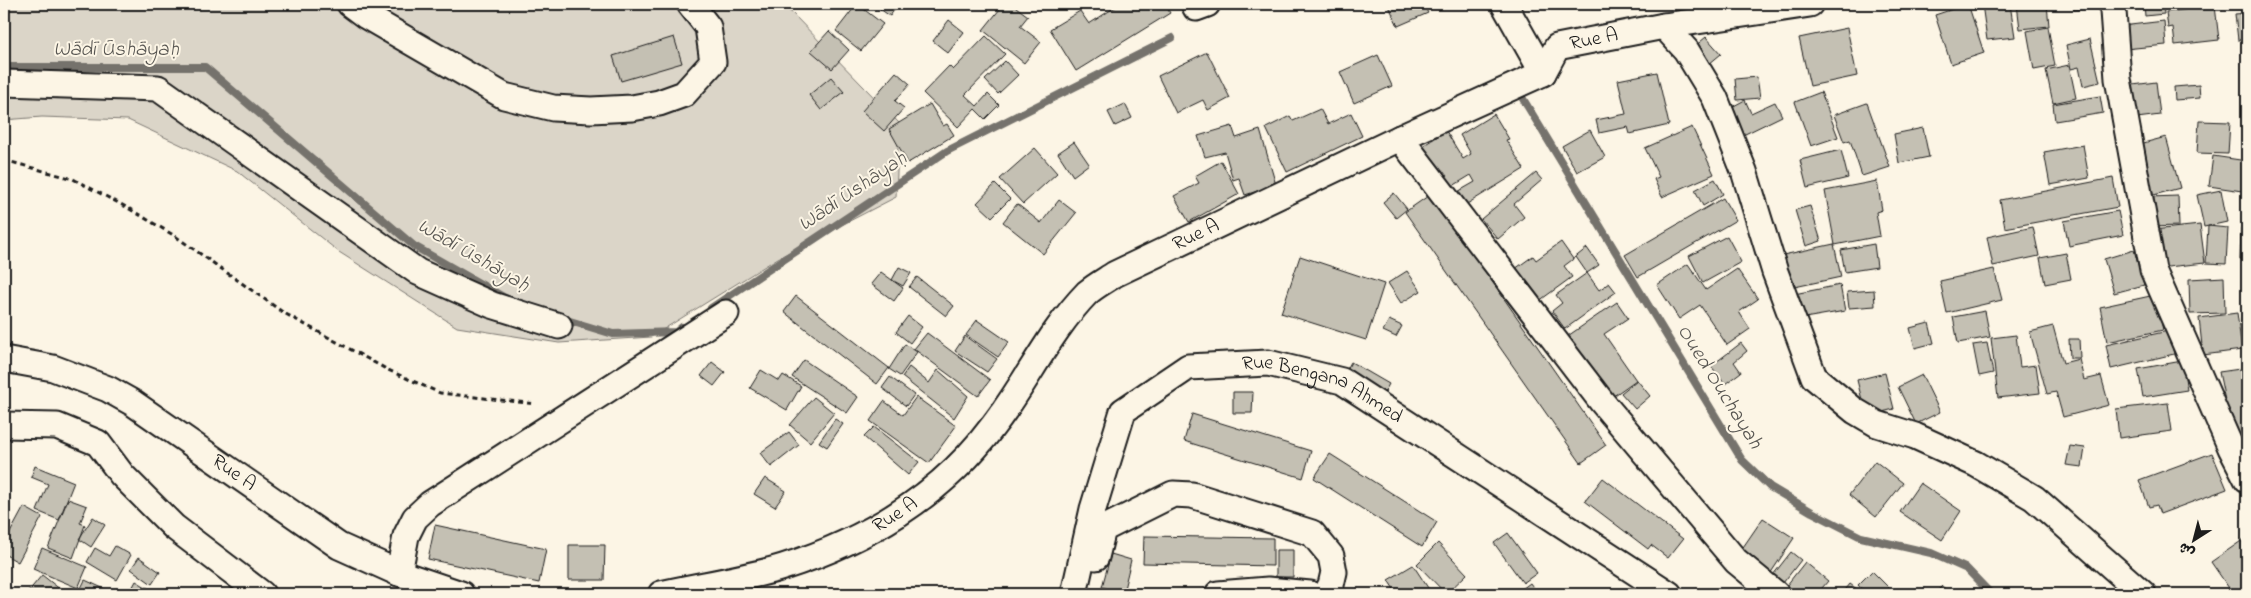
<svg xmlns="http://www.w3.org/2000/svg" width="2251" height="598" font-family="'Indie Flower','Playpen Sans Arabic',sans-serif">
  <rect width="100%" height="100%" fill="#fcf5e5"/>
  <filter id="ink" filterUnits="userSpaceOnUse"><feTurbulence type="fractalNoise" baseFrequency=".02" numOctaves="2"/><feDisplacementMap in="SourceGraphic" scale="10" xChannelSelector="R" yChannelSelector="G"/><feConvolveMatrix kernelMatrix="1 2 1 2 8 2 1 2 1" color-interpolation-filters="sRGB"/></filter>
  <g filter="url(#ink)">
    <path fill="#dbd5c8" stroke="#7c7872" d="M4,4h776l12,9 107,110 -3,74 -118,61 -127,79 -92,6 -102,-16 -118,-75 -102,-81 -109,-51 -86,-3 -38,3z"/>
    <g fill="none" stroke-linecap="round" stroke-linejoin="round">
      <path stroke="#75726c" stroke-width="8" d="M4,67h201l209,179 91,52
        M1517,89l225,371 28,27 42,25 49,25 70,16 36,16 24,25
        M711,308l236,-157 225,-113
        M560,318l53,16 63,-2 6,-5"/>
    </g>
    <path fill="#c4c0b3" stroke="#1c1c1c" d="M857,4l26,20 -22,27 -25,-20z
      M883,4h15l-8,12 -10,-7z
      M1004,4h8l16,12 -8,10 21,16 -17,21 -41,-33z
      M1120,4h45l5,9 -94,58 -26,-42 30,-18 9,13z
      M1388,4h35l5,9 -30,13z
      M1968,4l16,49 -33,11 -16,-49z
      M1982,4h28l5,33 -28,3z
      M2017,4h30l2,22 -29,3z
      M2073,4h33v2l-32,4z
      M2144,4h19l1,10 -19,2z
      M2221,4h26v2l-26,2z
      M2215,6l4,34 -44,5 -2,-18 -5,1 -2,-16z
      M2247,13v26l-9,1 -3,-26z
      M949,20l15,12 -16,21 -15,-12z
      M2164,21l2,24 -41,4 -3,-23z
      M2048,27l7,39 -21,4 -7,-39z
      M1847,28l10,48 -47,10 -11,-48z
      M829,31l20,19 -17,19 -21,-18z
      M986,36l19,18 -40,41 12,11 11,-12 11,11 -14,14 -10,-10 -17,18 -35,-34 26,-27 4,4z
      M674,37l8,26 -61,18 -8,-25z
      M1706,37l15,17 -12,10 -15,-17z
      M2090,39l10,43 -17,4 -4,-19 -8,2 -5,-24z
      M1207,52l23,46 -22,12 -5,-10 -27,13 -18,-37z
      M1378,55l14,31 -38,17 -14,-31z
      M1005,61l13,14 -20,19 -13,-14z
      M2069,65l7,33 -23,5 -7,-33z
      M896,72l14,12 -15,17 9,7 -20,23 -22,-20z
      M1657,72l12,53 -39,9 -2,-7 -29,6 -3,-13 30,-6 -8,-34z
      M831,77l13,15 -23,18 -12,-15z
      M1757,77l3,21 -23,2 -2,-21z
      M2156,82l4,33 -23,3 -4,-33z
      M2199,85l1,13 -25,2 -1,-13z
      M1821,92l17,45 -27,9 -16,-44z
      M2100,96l3,17 -48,8 -2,-17z
      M1745,100l6,13 24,-11 7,14 -41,20 -13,-27z
      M1867,103l23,64 -28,9 -12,-36 -6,2 -10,-27z
      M930,104l13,22 4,-2 7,11 -46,28 -19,-34z
      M1125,104l7,14 -17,8 -7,-14z
      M1320,109l8,15 23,-11 11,23 -75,36 -21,-44 24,-12 3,5z
      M1494,114l15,25 -3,1 18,29 -62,38 -8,-13 21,-12 -4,-7 -23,14 -27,-42 25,-16 17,28 8,-5 -11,-19z
      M2199,121l31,1 -2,32 -31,-1z
      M1232,126l4,12 24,-8 16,55 -31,10 -6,-17 -6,2 -8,-28 -20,5 -7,-21z
      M1692,127l22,47 -52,23 -8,-18 5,-2 -14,-29z
      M1923,128l6,29 -30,6 -5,-29z
      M1590,130l15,27 -28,15 -15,-26z
      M2166,137l14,51 -30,8 -14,-51z
      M1074,142l15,22 -16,12 -15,-23z
      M2083,145l6,33 -39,7 -6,-33z
      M1035,148l22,25 -34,31 -23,-25z
      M1841,150l7,28 -41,10 -7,-28z
      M2213,156l34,5 -5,30 -33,-5z
      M1221,161l18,33 -50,28 -15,-26 25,-13 -4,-7z
      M1536,173l6,7 -28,24 10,13 -26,22 -17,-20z
      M2113,178l5,29 -113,21 -5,-28z
      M1715,179l8,15 -20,12 -8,-16z
      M1877,181l5,29 -6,2 4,24 -45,9 -10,-54z
      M995,184l15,15 -18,18 -15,-14z
      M2244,189h3v36h-1z
      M2221,190l6,32 -23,5 -7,-32z
      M1394,193l13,16 -11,9 -13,-16z
      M1431,194l175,251 -25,18 -176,-251z
      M2178,196l1,30 -29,1 -1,-30z
      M1723,198l13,22 -98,57 -13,-22z
      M1059,200l17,13 -33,41 -40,-32 14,-18 24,19z
      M1810,206l11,35 -15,5 -11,-36z
      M2118,211l5,24 -54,11 -5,-25z
      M2200,225l5,38 -47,5 -5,-38z
      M2208,226l20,2 -2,36 -20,-1z
      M2033,227l6,29 -46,10 -6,-29z
      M2241,228h6v31h-7z
      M1727,236l14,26 -38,21 -14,-27z
      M1561,242l12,17 14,-11 12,17 -12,8 -11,-16 -12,9 8,11 -33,24 -24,-32 18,-13 3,4z
      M1834,244l7,33 -51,11 -7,-33z
      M1874,244l3,23 -32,5 -4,-22z
      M2134,250l10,35 -30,8 -10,-34z
      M2066,253l5,26 -26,5 -5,-26z
      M1300,256l84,28 -18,56 -85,-27z
      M1688,264l18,26 31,-21 21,30 -19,13 11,17 -23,16 -27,-40 -21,14 -22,-34z
      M899,267l12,6 -8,13 -11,-6z
      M1994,269l8,31 -55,13 -7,-32z
      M1407,271l14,20 -20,12 -13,-20z
      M881,272l22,16 -9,13 -23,-17z
      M1587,273l12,17 10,-7 7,9 -51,37 -13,-18 10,-8 -6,-8z
      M917,277l37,29 -8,10 -37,-29z
      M2224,277l1,36 -35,1 -1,-35z
      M1840,285l5,26 -46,8 -5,-25z
      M1874,290l1,16 -26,2 -2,-16z
      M2155,295l8,35 -56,12 -7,-35z
      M796,296l93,72 -12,16 -93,-72z
      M1617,302l11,16 -24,16 32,46 -31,22 -43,-62z
      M1985,311l5,26 -32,6 -5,-26z
      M2237,313l5,37 -39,5 -4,-37z
      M908,316l14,11 -12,16 -14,-11z
      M977,320l32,22 -11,15 -32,-22z
      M1389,320l13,6 -6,11 -13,-6z
      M1929,323l5,20 -19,5 -5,-20z
      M2053,326l10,37 16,-4 5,21 17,-4 8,29 -46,12 -7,-25 -9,2 -17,-62z
      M2168,331l6,23 -63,15 -5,-24z
      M927,333l63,47 -12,16 -64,-47z
      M2016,335l4,32 16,-2 4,28 -42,5 -7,-60z
      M965,336l32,23 -10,13 -32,-21z
      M2069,339h10l1,19h-10z
      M1741,343l6,8 -13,11 7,10 -16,12 -14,-18z
      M1987,343l6,30 -14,3 -6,-31z
      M905,344l12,8 -17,24 -11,-7z
      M804,360l54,37 -11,16 -55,-36z
      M2182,361l5,29 -44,7 -5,-28z
      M712,362l13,10 -11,14 -13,-10z
      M1351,362l38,22 -11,20 -38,-22z
      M909,367l20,16 9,-13 30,26 -14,22 -52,-41z
      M2247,368v69l-14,2 -14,-67z
      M761,370l18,11 4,-6 18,11 -14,24 -37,-22z
      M1885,373l9,36 -28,7 -9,-36z
      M1922,375l18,37 -24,12 -18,-37z
      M890,377l24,18 -8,11 -24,-18z
      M1637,380l13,16 -15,13 -14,-16z
      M1233,392h20l-1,21h-19z
      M814,397l20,16 -24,29 -20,-17z
      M916,397l40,29 -27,37 -59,-42 14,-20 19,14z
      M2168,403l4,28 -53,7 -3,-29z
      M1192,414l119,37 -8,27 -119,-37z
      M835,419l8,5 -16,23 -8,-5z
      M874,427l45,35 -11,13 -44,-38z
      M789,432l10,13 -28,22 -11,-14z
      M2070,446l15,2 -3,19 -16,-2z
      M2212,453l15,36 -67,25 -3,-9 -8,2 -10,-27z
      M1330,454l107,68 -15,25 -108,-69z
      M1875,461l28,22 -27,34 -27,-22z
      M35,466l39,16 -15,38 -22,-9 11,-27 -17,-7z
      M765,478l21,13 -11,16 -21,-13z
      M1603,478l80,61 -15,19 -17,-13 -3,4 -63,-48z
      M1920,483l41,28 -19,29 -42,-28z
      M68,499l19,7 -7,17 5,2 -12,33 -25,-10z
      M24,507l18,10 -24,45 -14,-8v-10z
      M93,517l12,8 -14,22 -12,-8z
      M1763,518l31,20 -24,36 -31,-21z
      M435,525l111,24 -7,34 -111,-24z
      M1508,533l29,40 -14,10 -29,-40z
      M1144,536l129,2v28l-130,-3z
      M2247,537v57h-14l-22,-32z
      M1438,543l29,31 -21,20 -29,-30z
      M569,545h36l-1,35h-35z
      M115,546l16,9 -14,25 -30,-18 8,-14 14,8z
      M42,548l45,19 -9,21 -45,-19z
      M1276,550h17v27h-17z
      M1791,552l10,8 -18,23 -10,-8z
      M1111,554l20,6 -8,33 -21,-6z
      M139,557l21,15 -8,12 -21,-15z
      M1805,562l23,19 -11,13h-28l-6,-4z
      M1413,565l19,29h-35l-9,-14z
      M1872,571l18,18 -5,5h-19l-8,-9z
      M42,575l24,19h-36l-2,-2z
      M85,580l26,12 -1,2h-32z
      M136,581l20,12v1h-27z
      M1530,583l8,11h-18l-2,-2z
      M1850,584l11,8 -2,2h-17z
      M1942,586l9,8h-17z"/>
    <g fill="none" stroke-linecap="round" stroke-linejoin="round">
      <g stroke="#1c1c1c" stroke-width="29">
        <g id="minor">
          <path d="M350,4l16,12 138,80 49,12 38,2 41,-2 27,-5 25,-9 29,-32 -5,-35 -18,-23"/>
          <path d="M1194,4l2,4 11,-4"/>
          <path d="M1504,4l39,69"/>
          <path d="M2115,4l-2,7 5,68 35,191 78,178 16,31"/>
          <path d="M1664,26l22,24 29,48 29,73 31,101 39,105 41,34 22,13 38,12 61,28 58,34 109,96"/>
          <path d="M4,83l154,5 260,184 74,33 67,21"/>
          <path d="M1400,138l202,264 134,159 40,33"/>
          <path id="s1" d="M4,359l49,9 55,21 25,14 206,143 60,27 62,21"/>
          <path d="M4,425l53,1 41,17 24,32 52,52 88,67"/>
          <path d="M1096,557l7,-28 70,-35 19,1 120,38 19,23 3,16 -3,13 -5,9"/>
          <path d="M399,573l7,-37 9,-18 15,-14 296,-191"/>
          <path id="s2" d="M661,594c40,-9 82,-15 122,-27 82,-26 158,-71 210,-141 33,-42 56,-94 94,-133 8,-7 19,-13 28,-19l285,-136 143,-65 14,-26 107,-21 146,-22"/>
          <path id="s3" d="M1074,594l19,-85 30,-98 65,-44 80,-4 74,18 327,213"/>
          <path d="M1218,594l50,-4 42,4"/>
        </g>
      </g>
      <path stroke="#1c1c1c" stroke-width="3" stroke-dasharray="5 4" stroke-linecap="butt" d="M4,160l69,19 55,29 47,28 109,77 104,57 52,23 96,11"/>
      <use href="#minor" stroke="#fcf5e5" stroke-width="25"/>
    </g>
  </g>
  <g text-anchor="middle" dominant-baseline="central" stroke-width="4" stroke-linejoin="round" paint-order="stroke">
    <g font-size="20" fill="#1c1c1c" stroke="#fcf5e5">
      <text stroke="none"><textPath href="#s2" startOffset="1119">Rue A</textPath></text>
      <text stroke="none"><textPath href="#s2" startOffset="669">Rue A</textPath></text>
      <text stroke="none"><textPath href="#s3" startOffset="408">Rue Bengana Ahmed</textPath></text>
      <text stroke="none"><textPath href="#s1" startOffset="260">Rue A</textPath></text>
      <text stroke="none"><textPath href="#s2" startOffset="249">Rue A</textPath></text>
    </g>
    <g font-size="21" font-style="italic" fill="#575551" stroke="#fcf5e5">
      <text x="116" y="50">Wādī Ūshāyaḥ</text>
      <text transform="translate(853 192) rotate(-34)">Wādī Ūshāyaḥ</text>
      <text transform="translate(473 256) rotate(30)">Wādī Ūshāyaḥ</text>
      <text transform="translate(1719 387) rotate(58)">Oued Ouchayah</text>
    </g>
  </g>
  <rect width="2251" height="598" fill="none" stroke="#fcf5e5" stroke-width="20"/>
  <rect x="10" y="10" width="2231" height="578" fill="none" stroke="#1c1c1c" stroke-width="2" filter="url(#ink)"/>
  <g transform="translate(2194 540) rotate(216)" stroke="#fcf5e5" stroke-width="4" paint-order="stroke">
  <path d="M0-4L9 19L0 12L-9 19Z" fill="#1c1c1c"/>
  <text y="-8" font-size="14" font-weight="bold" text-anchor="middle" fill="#1c1c1c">ش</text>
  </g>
</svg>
